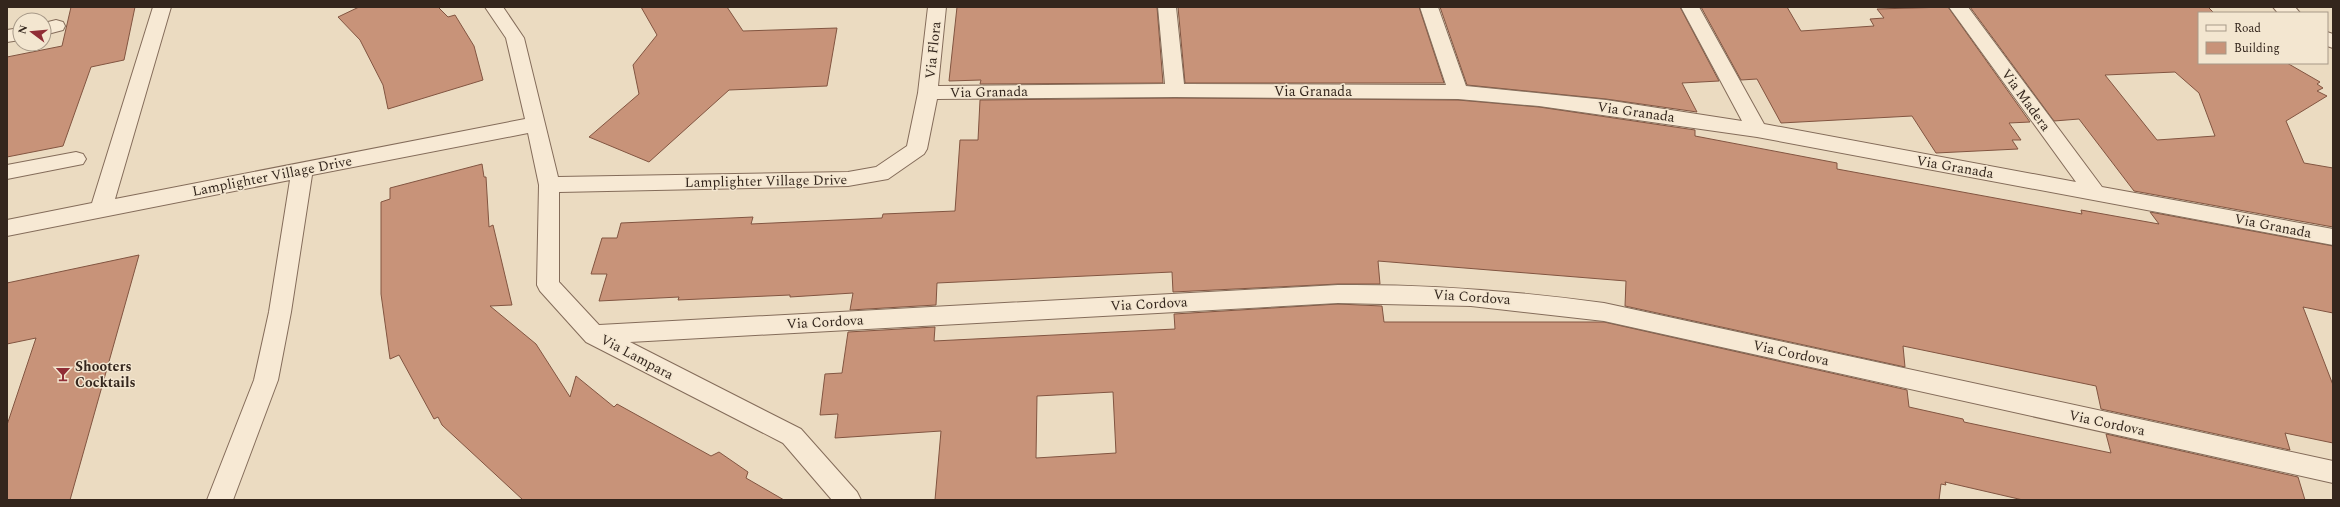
<svg xmlns="http://www.w3.org/2000/svg" width="2340" height="507" font-family="Spectral,serif">
  <rect width="100%" height="100%" fill="#ebdbc1"/>
  <path fill="#c89379" stroke="#825541" fill-rule="evenodd" d="M71,7h64l-11,53 -33,7 -28,79 -56,11v-100l55,-11z
    M359,7h79l10,10 7,-2 19,31 9,34 -95,29 -5,-24 -23,-45 -22,-23z
    M641,7h86l16,24 94,-3 -10,58 -98,4 -80,72 -60,-25 50,-43 -6,-29 24,-30z
    M957,7h200l6,76 -183,1 1,-4 -32,1z
    M1178,7h241l25,76h-259z
    M1440,7h240l39,74 -37,2 15,29 -91,-13 -139,-14z
    M1701,7h86l14,24 73,-5 -4,-7 14,-1 -7,-9 71,-2 82,115 -21,1 12,17h-9l6,9 -82,4 -24,-37 -131,7 -24,-44 -16,1z
    M1970,7h238l6,6h-15v50h88l33,19 -3,2 6,4 -6,3 10,5 -41,25 18,42 29,5v59l-199,-36 -55,-72 -25,2zM2175,72l24,21 16,43 -58,4 -52,-65z
    M1175,98l283,2 81,7 156,23v6l142,27v6l245,45 -1,-4 78,14 -9,-12 183,34v67l-30,-6 30,78v58l-48,-10 5,17 -189,-41 -5,-23 -193,-40 2,21 -280,-61 1,-25 -248,-20 2,23h-42l-165,8 -1,-20 -235,11 -1,22 -86,5 3,-17 -63,4v-2l-112,5 1,-3 -80,4 8,-27h-16l11,-36h15l4,-15 132,-6 -2,7 131,-6 1,-4 72,-3 5,-71h18l2,-40z
    M482,164l2,13h2l3,50 4,-2 19,80 -22,1 46,38 34,53 6,-21 38,31 3,-3 94,52 8,-4 29,20 -2,6 38,22h-261l-81,-75 -4,-8 -4,2 -35,-64 -9,4 -9,-65v-92l9,-3v-11z
    M139,255l-69,245h-63v-75l29,-87 -29,6v-61z
    M1338,304l44,2 2,16h220l303,68 2,17 54,12 1,3 147,31 -5,-19 192,43 7,23h-282l-78,-18 1,3 -5,-1 -2,16h-1004l6,-69 -106,7 3,-24 -18,1 5,-41 17,-1 6,-41 87,-5 -1,14 241,-12 -1,-15zM1113,392l3,61 -80,5 1,-62z"/>
  <g fill="none" stroke-linecap="round" stroke-linejoin="round">
    <g stroke="#846c5a" stroke-width="2">
      <path id="minor" d="M153,7h18l-56,192 410,-80 -19,-81 -21,-31h18l21,31 34,139 290,-5 28,-5 31,-21 11,-53 10,-86h18l-8,79 227,-2 -7,-77h18l8,77 262,1 -26,-78h18l28,79 140,14 136,21 -61,-114h18l65,117 312,58 -127,-175h19l134,180 231,42v16l-576,-108 -218,-31 -81,-7 -283,-2 -238,2 -10,50 -3,5 -36,25 -40,7 -289,6v90l40,43 739,-40c89,-1 177,6 266,18l729,158v22l-729,-162 -133,-15 -133,-3 -708,39 171,87 56,63 4,8h-29l-49,-57 -197,-101 -46,-51 -3,-6 2,-100 -11,-52 -216,42 -21,137 -13,68 -45,120h-26l47,-120 15,-68 21,-132 -283,56v-16l85,-17z
        M2273,7h22l5,6h-22z
        M56,20l7,2 2,4 -2,4 -19,5v-12z
        M20,28v12l-13,2v-12z
        M2327,32l6,2v14l-6,-2z
        M76,152l7,2 3,5 -3,5 -76,15v-14z"/>
    </g>
    <use href="#minor" fill="#f7e9d4" fill-rule="evenodd"/>
  </g>
  <defs>
    <g id="bar-bare" transform="scale(1.2)"><path d="M-6-5H6L.8 .8V4.5H3.5V6h-7V4.5H-.8V.8Z" fill="#902d36" stroke="#f3e6d0" stroke-width="2.5" paint-order="stroke"/></g>
  </defs>
  <g fill-rule="evenodd">
    <use href="#bar-bare" x="63" y="374"/>
  </g>
  <g text-anchor="middle" dominant-baseline="central" stroke-width="3" stroke-linejoin="round" paint-order="stroke">
    <g font-size="14" fill="#34261d" stroke="#f3e6d0">
      <text transform="translate(933 50) rotate(-84)">Via Flora</text>
      <text x="1313" y="91">Via Granada</text>
      <text transform="translate(989 92) rotate(-1)">Via Granada</text>
      <text transform="translate(2026 100) rotate(54)">Via Madera</text>
      <text transform="translate(1636 112) rotate(8)">Via Granada</text>
      <text transform="translate(1955 167) rotate(10)">Via Granada</text>
      <text transform="translate(272 176) rotate(-11)">Lamplighter Village Drive</text>
      <text transform="translate(766 181) rotate(-1)">Lamplighter Village Drive</text>
      <text transform="translate(2273 226) rotate(11)">Via Granada</text>
      <text transform="translate(1472 297) rotate(4)">Via Cordova</text>
      <text transform="translate(1149 304) rotate(-3)">Via Cordova</text>
      <text transform="translate(825 322) rotate(-3)">Via Cordova</text>
      <text transform="translate(1791 353) rotate(12)">Via Cordova</text>
      <text transform="translate(637 357) rotate(28)">Via Lampara</text>
      <text transform="translate(2107 423) rotate(12)">Via Cordova</text>
    </g>
    <g font-size="14" font-weight="bold" fill="#34261d" stroke="#f3e6d0" text-anchor="start">
      <text x="75" y="366">Shooters<tspan x="75" dy="16">Cocktails</tspan></text>
    </g>
  </g>
  <rect width="2340" height="507" fill="none" stroke="#34261d" stroke-width="16"/>
  <rect x="2198" y="12" width="130" height="52" fill="#f3e6d0" stroke="#a79988"/>
  <rect x="2206" y="25" width="20" height="6" fill="#f7e9d4" stroke="#a79988"/>
  <text x="2234" y="32" font-size="12" fill="#34261d">Road</text>
  <rect x="2206" y="42" width="20" height="12" fill="#c89379" stroke="#a79988"/>
  <text x="2234" y="52" font-size="12" fill="#34261d">Building</text>
  <g transform="translate(32 32) rotate(286)"><circle r="19" fill="#f3e6d0" stroke="#a79988"/>
  <path d="M0-3L7 15L0 10L-7 15Z" fill="#902d36"/>
  <text y="-6" font-size="11" font-weight="bold" text-anchor="middle" fill="#34261d">N</text>
  </g>
</svg>
